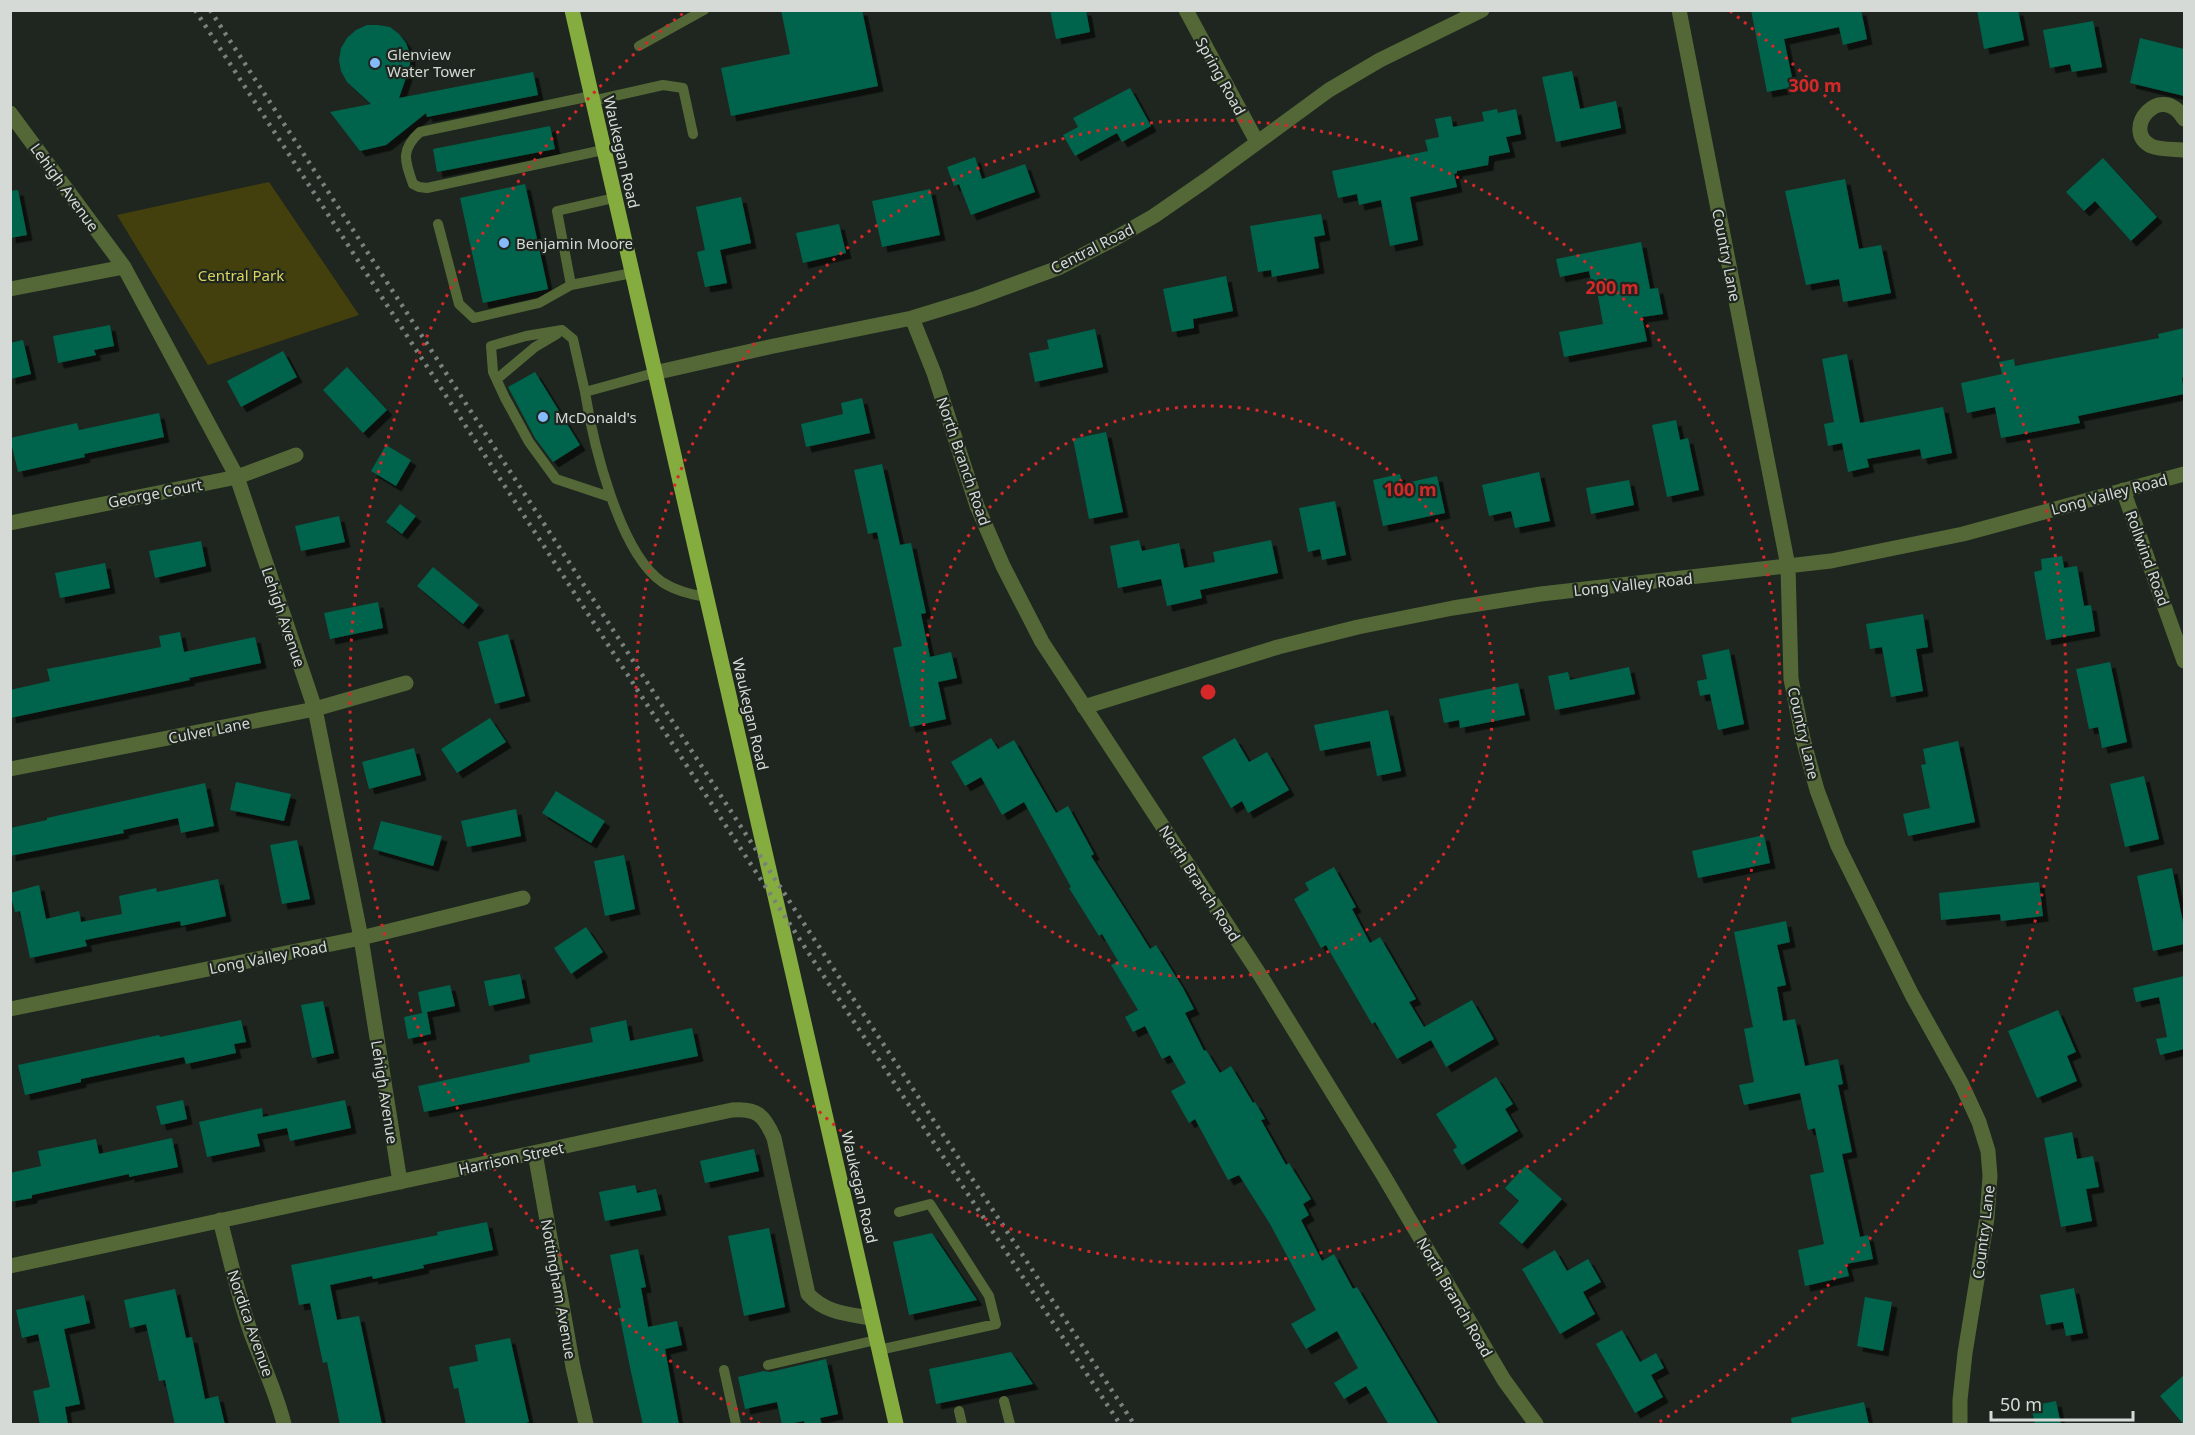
<svg xmlns="http://www.w3.org/2000/svg" width="2195" height="1435" font-family="'Noto Sans',sans-serif">
  <defs>
    <filter id="shadow"><feDropShadow dx="5.5" dy="5.5" stdDeviation="0" flood-color="#0009"/></filter>
  </defs>
  <rect width="100%" height="100%" fill="#1e261f"/>
  <path fill="#43400d" d="M269,182l90,133 -151,50 -91,-150z"/>
  <path fill="#00634b" filter="url(#shadow)" d="M781,10h81l16,76 -147,30 -10,-48 69,-14z
    M1050,10h36l4,22 -34,7z
    M1751,10h110l6,29 -24,6 -4,-18 -55,12 10,48 -27,5z
    M1977,10h41l6,30 -40,9z
    M2093,21l9,46 -30,5 -2,-8 -20,4 -7,-38z
    M367,25h11l12,2 9,7 7,9 4,11v12l-11,32 134,-26 5,23 -111,22 -1,-4 -40,32 -26,6 -30,-39 41,-8 -24,-22 -6,-11 -2,-11 2,-12 6,-10 9,-8z
    M2140,38l44,11v47l-54,-13z
    M1572,71l8,38 36,-8 5,27 -65,14 -14,-65z
    M1130,88l21,38 -29,16 -5,-9 -42,23 -12,-21 15,-8 -5,-9z
    M1497,109l1,4 18,-4 5,25 -15,3 4,15 -21,4 -1,9 -31,6v2l-3,1 3,13 -47,10 8,43 -28,6 -9,-46 -22,5 -2,-11 -19,4 -6,-27 96,-20 -3,-11 14,-3 -4,-18 16,-3 2,11 31,-6 -2,-9z
    M550,126l5,23 -118,23 -4,-23z
    M975,157l7,22 43,-15 10,28 -64,23 -12,-31 -5,2 -7,-19z
    M2103,158l54,59 -26,24 -36,-40 -11,10 -18,-19z
    M1845,179l14,70 22,-4 10,48 -48,9 -4,-23 -33,6 -21,-94z
    M525,184l23,105 -65,14 -23,-105z
    M930,189l10,46 -58,12 -10,-46z
    M18,190l9,45 -17,3v-47z
    M741,197l10,46 -31,7 7,33 -22,4 -8,-35 8,-2 -9,-43z
    M1321,214l4,21 -11,2 5,31 -47,9 -1,-7 -13,2 -8,-46z
    M839,224l7,29 -43,10 -7,-30z
    M1641,242l9,47 8,-1 5,26 -21,3 5,24 -83,16 -5,-25 44,-8 -7,-39 -4,1 -3,-15 -29,6 -4,-18z
    M1226,276l7,35 -40,8 1,9 -22,4 -9,-43z
    M110,325l4,21 -20,4 2,5 -38,8 -5,-27z
    M2184,328v49l-2,1 2,16 -106,22 2,7 -79,15 -6,-31 -28,6 -6,-30 41,-9 -3,-12 15,-3 1,7 144,-28 -1,-4z
    M1095,329l8,38 -68,15 -6,-29 20,-4 -2,-9z
    M23,340l8,34 -21,5v-36z
    M283,351l14,26 -56,30 -14,-26z
    M1847,354l13,69 83,-16 9,46 -30,6 -2,-10 -53,10 2,8 -21,5 -6,-29 -14,3 -4,-22 10,-2 -12,-63z
    M347,367l40,43 -24,23 -40,-43z
    M535,372l45,73 -27,17 -18,-24 -27,-51z
    M862,398l8,35 -64,14 -5,-23 42,-10 -2,-11z
    M159,413l5,24 -80,17 1,3 -67,15 -8,-34 67,-15 2,7z
    M1676,420l4,20 8,-2 11,52 -32,7 -15,-72z
    M1106,432l17,80 -34,7 -16,-80z
    M386,445l25,15 -15,26 -25,-15z
    M882,464l18,81 11,-2 15,70 -5,1 9,43 21,-5 6,26 -19,4 8,37 -36,8 -17,-79 9,-2 -25,-114 -9,2 -14,-64z
    M1539,472l11,49 -35,7 -4,-17 -22,5 -7,-31z
    M1400,474l2,10 35,-8 8,37 -62,13 -10,-46z
    M1629,480l5,25 -43,9 -5,-26z
    M1335,501l11,54 -24,5 -2,-11 -12,3 -9,-44z
    M400,504l16,12 -14,18 -16,-12z
    M339,516l6,26 -44,9 -6,-25z
    M1139,540l3,11 37,-8 5,25 31,-6 -2,-10 58,-12 7,33 -78,17 2,8 -35,8 -6,-27 -43,9 -8,-42z
    M201,541l5,25 -51,12 -6,-27z
    M2062,556l2,12 13,-2 7,40 7,-1 4,26 -49,9 -12,-68 8,-2 -1,-11z
    M105,563l5,25 -50,10 -5,-25z
    M433,567l46,38 -16,19 -46,-38z
    M378,602l5,26 -53,11 -6,-26z
    M1923,614l5,33 -12,2 7,42 -32,6 -9,-50 -12,2 -4,-25z
    M180,632l4,20 71,-15 6,26 -72,15 1,2 -180,38v-28l40,-9 -3,-12 114,-22 -2,-11z
    M508,634l17,62 -30,8 -17,-62z
    M1729,649l15,75 -26,6 -8,-36 -10,2 -3,-15 10,-2 -5,-24z
    M2110,662l17,80 -25,6 -4,-21 -9,2 -13,-60z
    M1629,667l6,27 -80,16 -7,-34 20,-4 2,8z
    M1518,683l7,32 -65,13 -1,-8 -15,3 -5,-24z
    M1388,710l13,61 -24,5 -7,-35 -50,10 -6,-26z
    M490,718l16,24 -49,31 -16,-24z
    M991,738l7,11 16,-9 42,73 12,-7 26,48 -3,2 46,72 13,21 6,-4 27,43 11,21 -9,4 19,38 2,-1 14,23 11,-7 22,37 2,-1 10,17 -4,1 25,45 3,-2 22,36 -8,5 6,11 -8,5 21,41 12,-7 19,35 4,-2 82,138h-50l-23,-39 -22,13 -10,-16 24,-15 -21,-37 -31,18 -15,-25 25,-14 -46,-86 -31,-49 -11,5 -33,-61 -6,4 -18,-32 15,-8 -16,-28 -8,4 -17,-33 -12,6 -8,-15 13,-7 -27,-45 7,-4 -16,-27 -3,2 -30,-48 2,-1 -47,-85 -22,13 -21,-38 -16,9 -14,-24z
    M1235,738l14,24 18,-10 22,38 -41,23 -6,-12 -11,7 -29,-51z
    M1958,741l17,81 -67,14 -5,-22 27,-6 -9,-43 5,-1 -3,-15z
    M414,748l7,27 -52,14 -7,-27z
    M2144,776l15,63 -34,8 -15,-63z
    M236,782l55,12 -7,27 -54,-11z
    M205,783l9,43 -33,7 -3,-15 -55,12 1,3 -114,23v-28l37,-8v-2z
    M556,791l49,30 -14,22 -49,-30z
    M516,809l5,27 -54,11 -6,-26z
    M381,821l61,15 -9,30 -60,-17z
    M1764,835l6,28 -72,15 -6,-27z
    M297,840l13,59 -28,5 -12,-59z
    M624,855l11,54 -30,7 -11,-55z
    M1334,867l22,40 -4,2 18,34 10,-6 36,62 -7,3 15,25 48,-27 22,39 -48,28 -15,-27 -34,19 -22,-37 -3,2 -46,-79 -5,3 -27,-49 15,-9 -4,-7z
    M2172,868l12,59v17l-31,7 -16,-75z
    M218,879l8,37 -45,10 -1,-5 -95,19 2,6 -57,12 -10,-47 -5,1 -5,-19 29,-8 7,34 33,-8 2,11 41,-8 -3,-18 37,-8 1,4z
    M2039,882l4,34 -42,5 -1,-7 -59,6 -2,-27z
    M1786,921l4,21 -13,3 9,40 -9,2 6,34 12,-2 10,47 33,-7 5,25 -5,1 14,67 -10,2 18,83 8,-2 5,24 -27,5 3,12 -44,10 -7,-36 26,-6 -14,-69 14,-3 -9,-44 -7,2 -8,-37 -56,12 -5,-20 15,-3 -10,-53 9,-2 -19,-95z
    M586,927l17,25 -32,22 -17,-26z
    M520,974l5,24 -36,8 -5,-25z
    M2184,976v73l-24,6 -4,-16 11,-2 -8,-40 -23,5 -3,-14z
    M450,985l5,21 -33,7 -4,-21z
    M323,1001l11,52 -22,5 -11,-53z
    M2058,1010l18,42 -9,4 10,25 -40,17 -29,-67z
    M427,1012l4,22 -23,5 -4,-22z
    M241,1020l5,22 -12,2 2,9 -50,11 -2,-7 -103,22v3l-56,13 -7,-30 141,-30 1,2z
    M626,1020l4,21 62,-13 6,28 -274,56 -6,-26 112,-24 -1,-7 64,-13 -3,-14z
    M1496,1077l17,27 -8,5 13,22 -56,34 -9,-15 4,-3 -21,-33z
    M183,1100l4,19 -26,6 -5,-19z
    M345,1100l6,28 -61,13 -3,-13 -30,6 3,12 -53,11 -8,-35 63,-14 1,9z
    M2072,1132l5,27 16,-3 6,31 -13,2 6,32 -31,6 -17,-89z
    M172,1138l6,29 -49,10v-3l-97,21v3l-22,4v-29l31,-7 -3,-15 58,-12 3,15z
    M754,1149l5,22 -54,12 -5,-22z
    M1525,1166l37,33 -40,45 -23,-21 20,-22 -14,-13z
    M635,1185l2,8 19,-4 5,21 -56,11 -6,-29z
    M487,1222l6,28 -70,15 1,3 -51,11 -1,-3 -42,9 7,35 22,-4 23,109h-42l-13,-63 -4,1 -13,-60 -11,2 -8,-40 147,-30 -1,-3z
    M769,1228l16,79 -41,9 -16,-80z
    M932,1233l45,67 -68,15 -16,-73z
    M638,1249l8,38 -5,1 7,39 29,-6 5,24 -17,4 14,76h-36l-12,-53 -13,-64h3l-11,-53z
    M1555,1250l12,21 21,-12 13,23 -18,10 12,22 -35,20 -38,-65z
    M2074,1288l9,45 -17,3 -3,-14 -17,3 -6,-30z
    M175,1289l11,49 6,-1 13,62 13,-3 7,29h-50l-10,-45 -6,1 -13,-57 -16,4 -6,-28z
    M84,1295l6,28 -26,6 16,75 -15,3 3,18h-28l-7,-34 17,-4 -12,-53 -16,4 -6,-28z
    M1865,1297l27,5 -9,49 -26,-5z
    M1622,1330l18,32 16,-9 8,15 -13,7 12,22 -28,16 -39,-69z
    M510,1338l19,84 -13,3h-50l-8,-37 -4,1 -5,-22 29,-6 -3,-16z
    M1011,1352l22,32 -97,20 -7,-35z
    M826,1359l12,55 -18,4 2,7h-17l-1,-4 -22,4 -5,-23 -32,7 -7,-32 26,-6 6,1z
    M2184,1375v50l-24,-29z
    M2056,1401l5,24h-26l-4,-19z
    M1864,1402l5,23h-77l-1,-7z"/>
  <g fill="none" stroke-linecap="round" stroke-linejoin="round">
    <path stroke="#546837" stroke-width="10" d="M639,46l65,-36
      M591,96l-171,36c-20,18 -15,29 -7,52l6,3 8,1 176,-38
      M592,101l71,-16 20,3 10,46
      M614,198l-57,13 14,74 61,-12
      M438,224l21,80 15,14 65,-15 32,-18
      M497,379l38,-32 22,-13
      M585,392c8,51 34,160 77,190 14,9 28,12 44,15
      M610,497l-54,-18 -27,-37 -24,-44 -12,-26 -2,-26 35,-10 36,-6 11,9 12,53 69,-19
      M879,1350l117,-26 -7,-28 -59,-92 -31,8
      M768,1365l108,-25
      M724,1370l12,54
      M1004,1401l6,23
      M959,1411l3,13"/>
    <path stroke="#546837" stroke-width="15" d="M1186,10l71,132
      M1679,10l109,556 3,113 12,60 14,51 21,56 74,149 49,88 18,39 9,29 2,25 -3,42 -22,135 -5,47v24
      M10,113l114,154 113,210 78,232 46,229 39,244
      M2184,119c-23,-39 -64,11 -33,27 9,4 24,3 33,4
      M10,289l114,-22
      M912,318l22,55 43,133 26,60 39,76 220,336 120,195 122,207 32,44
      M654,373l115,-26 143,-29 62,-19 84,-31 56,-29 40,-23 52,-36 123,-90 51,-30 102,-50
      M2123,490l61,171
      M10,523l227,-46 59,-22
      M1084,707l194,-60 80,-20 95,-19 88,-14 290,-33 132,-27 221,-60
      M10,769l305,-60 91,-26
      M10,1009l351,-71 162,-40
      M535,1153l38,214 13,57
      M220,1220c10,38 18,76 31,113 11,30 25,59 33,91
      M10,1266l722,-156c25,-2 32,5 42,28l34,156c17,19 40,20 63,24"/>
    <path stroke="#84ac3f" stroke-width="15" d="M572,10l324,1414"/>
    <path stroke="#7a807b" stroke-width="4.5" stroke-dasharray="3 6" stroke-linecap="butt" d="M195,10l626,962 299,452
      M210,10l604,929 320,485"/>
  </g>
  <g fill="none" stroke="#d62828" stroke-width="3" stroke-dasharray="3 6">
    <circle cx="1208" cy="692" r="286"/>
    <circle cx="1208" cy="692" r="572"/>
    <path d="M760 1424A858 858 0 0 1 686 11M1730 11A858 858 0 0 1 1656 1424"/>
  </g>
  <g fill="#86bbfb" stroke="#1e261f" stroke-width="2">
    <circle cx="375" cy="63" r="6"/>
    <circle cx="504" cy="243" r="6"/>
    <circle cx="543" cy="417" r="6"/>
  </g>
  <g text-anchor="middle" dominant-baseline="central" stroke-width="4.5" stroke-linejoin="round" paint-order="stroke">
    <g font-size="15" fill="#d5dad6" stroke="#1e261f" text-anchor="start">
      <text x="387" y="54">Glenview<tspan x="387" dy="17">Water Tower</tspan></text>
      <text x="516" y="243">Benjamin Moore</text>
      <text x="555" y="417">McDonald's</text>
    </g>
    <g font-size="15" fill="#d5dad6" stroke="#1e261f">
      <text transform="translate(1221 76) rotate(61)">Spring Road</text>
      <text transform="translate(622 152) rotate(77)">Waukegan Road</text>
      <text transform="translate(65 187) rotate(54)">Lehigh Avenue</text>
      <text transform="translate(1092 248) rotate(-27)">Central Road</text>
      <text transform="translate(1727 255) rotate(79)">Country Lane</text>
      <text transform="translate(964 461) rotate(71)">North Branch Road</text>
      <text transform="translate(155 493) rotate(-11)">George Court</text>
      <text transform="translate(2109 494) rotate(-15)">Long Valley Road</text>
      <text transform="translate(2148 558) rotate(70)">Rollwind Road</text>
      <text transform="translate(1633 584) rotate(-6)">Long Valley Road</text>
      <text transform="translate(284 617) rotate(71)">Lehigh Avenue</text>
      <text transform="translate(751 714) rotate(77)">Waukegan Road</text>
      <text transform="translate(209 730) rotate(-11)">Culver Lane</text>
      <text transform="translate(1804 733) rotate(77)">Country Lane</text>
      <text transform="translate(1200 883) rotate(57)">North Branch Road</text>
      <text transform="translate(268 957) rotate(-11)">Long Valley Road</text>
      <text transform="translate(385 1092) rotate(81)">Lehigh Avenue</text>
      <text transform="translate(511 1158) rotate(-12)">Harrison Street</text>
      <text transform="translate(860 1187) rotate(77)">Waukegan Road</text>
      <text transform="translate(1983 1232) rotate(-83)">Country Lane</text>
      <text transform="translate(559 1289) rotate(80)">Nottingham Avenue</text>
      <text transform="translate(1455 1297) rotate(60)">North Branch Road</text>
      <text transform="translate(251 1323) rotate(71)">Nordica Avenue</text>
    </g>
    <g font-size="15" fill="#dcd55d" stroke="#1e261f">
      <text x="241" y="275">Central Park</text>
    </g>
  </g>
  <circle cx="1208" cy="692" r="9" fill="#d62828" stroke="#1e261f" stroke-width="3"/>
  <g font-size="18" text-anchor="middle" font-weight="bold" fill="#d62828" stroke="#1e261f" stroke-width="4.5" stroke-linejoin="round" paint-order="stroke">
    <text x="1815" y="92">300 m</text>
    <text x="1612" y="294">200 m</text>
    <text x="1410" y="496">100 m</text>
  </g>
  <rect width="2195" height="1435" fill="none" stroke="#d5dad6" stroke-width="24"/>
  <path d="M1991 1411v9h142v-9" fill="none" stroke="#d5dad6" stroke-width="3"/>
  <text x="2000" y="1411" font-size="18" fill="#d5dad6" stroke="#1e261f" stroke-width="4.5" paint-order="stroke">50 m</text>
</svg>
